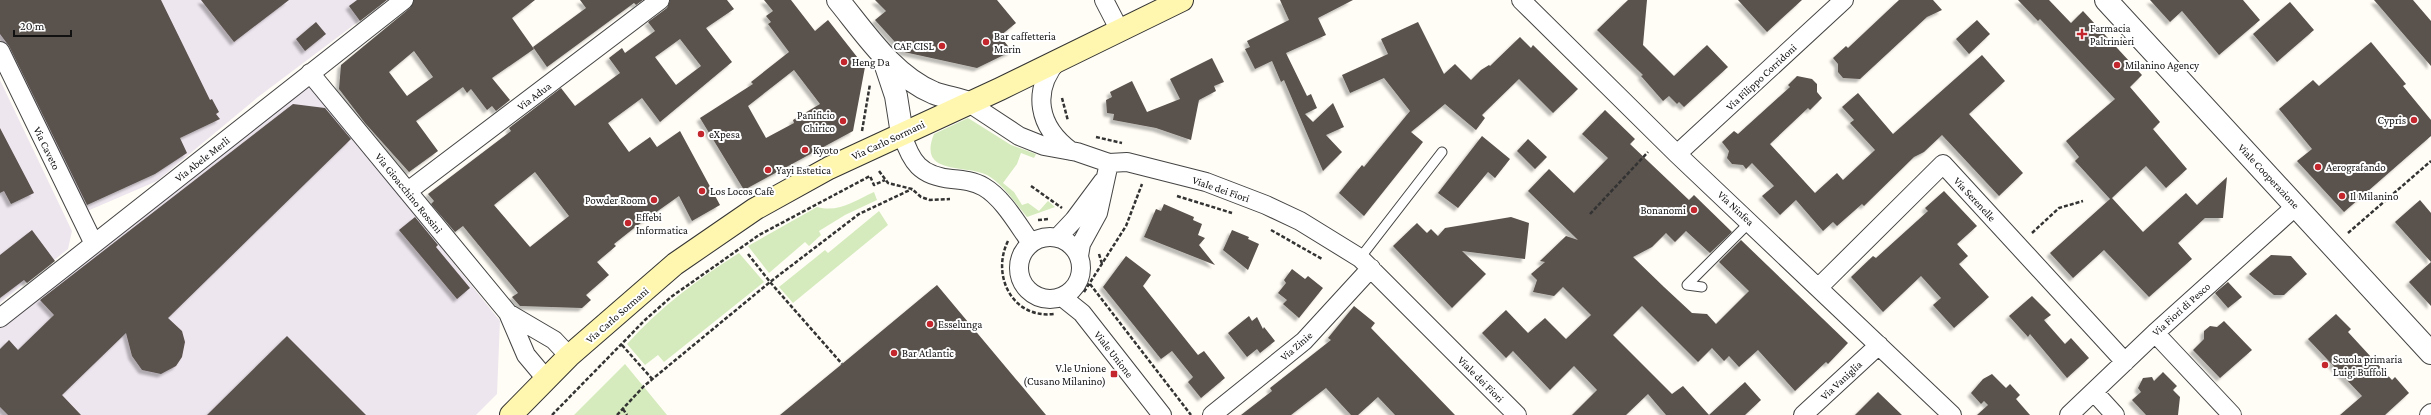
<svg xmlns="http://www.w3.org/2000/svg" width="2431" height="415" font-family="'Crimson Pro',serif">
  <defs>
    <filter id="shadow"><feDropShadow dx="-3.5" dy="3.5" stdDeviation="1" flood-color="#0004"/></filter>
  </defs>
  <rect width="100%" height="100%" fill="#fffdf5"/>
  <path fill="#eee6ef" d="M0,0h387l-129,97 -101,84 -72,31 -85,-173z
    M0,80l72,151 -4,18 -68,54z
    M311,85l189,236 -3,73 -21,21h-476v-90z"/>
  <path fill="#d5ebbd" d="M968,118l43,27 25,9 -2,4 -13,-5 -4,11 -14,19 11,9 8,13 6,-2 11,8 9,-10 7,6 -28,10c-12,-14 -24,-33 -40,-42 -21,-11 -70,1 -53,-41z
    M874,192l3,8 -32,15 -26,16 2,4 -12,11 -4,-4 -36,31 -21,-27 69,-39c22,6 37,-6 57,-15z
    M879,211l9,14 -95,78 -14,-16 46,-37 3,3z
    M739,253l25,29 -100,80 -6,-7 -13,10 -18,-21c33,-37 71,-65 112,-91z
    M625,364l42,51h-93z"/>
  <path fill="#5a524d" fill-rule="evenodd" filter="url(#shadow)" d="M0,0h161l49,100 2,-1 7,13 -3,2 4,5 -40,19 7,15 -32,21 -68,31 -78,-159 -9,-12z
    M201,0h88l-55,42z
    M357,0h30l-27,21 -11,-15z
    M414,0h121l-23,18 22,31 -42,29 18,22 -14,11 -4,-5 -5,4 -16,-21 -4,4 -4,-6 -47,34 22,30 -29,21 -44,-49 -26,-34 2,-24 69,-57zM414,51l19,26 -26,19 -18,-24z
    M580,0h63l-7,5 -2,-2 -87,64 -14,-20 53,-39z
    M670,0h57l7,9 -28,19 26,34 -72,60 -18,-24 -34,25 21,29 21,-15 7,10 23,-16 40,74 -28,16 -13,-25 -41,29 -24,19 2,2 -19,16 12,13 -23,20 5,5 -9,8 -62,-2 -8,-9 6,-4 -55,-67 -8,6 -24,-28 3,-3 -6,-7 83,-63 -2,-3 52,-40 14,18 45,-33 -11,-15 13,-10 3,5 30,-22 -7,-9 19,-14zM680,39l21,27 -25,19 -21,-28zM535,172l34,44 -39,31 -36,-42z
    M764,0h27l24,31 13,-11 37,47 -12,64 -109,59 -44,-72 53,-34 -2,-2 38,-30 -21,-28 3,-2 -5,-6 7,-5zM794,70l26,34 -27,16 1,3 -28,15 -18,-32z
    M875,0h122l19,23 -16,13 12,15 -35,17 -73,-16 -29,-32 11,-9z
    M1280,0h73l-35,18 8,17 -40,18 21,43 4,-2 6,14 -12,6 8,8 20,-19 11,24 -18,8 16,17 -19,19 -39,-91 -3,2 -9,-21 -17,8 -10,-20 5,-2 -3,-6 42,-21z
    M1628,0h19l-4,45 31,31 33,-31 21,22 -44,40 -5,-5 -2,2 -8,-8 -6,5 -22,-25 2,-1 -46,-45z
    M1738,0h64l-35,32z
    M1899,0h34l9,10 -15,7 -67,62 -17,-1 -5,-6v-8l-5,-6 13,-12 2,2z
    M2018,0h31l22,23 12,-12 59,64 -12,12 30,35 -7,7 34,40 -21,19 -20,-22 -34,32 31,34 43,-39 11,12 30,-28 -4,41h-18l-27,25 14,16 -43,38 -45,-47 -31,28 -23,-25 60,-54 -35,-38 4,-4 -13,-16 49,-42 -75,-80 -2,2z
    M2150,0h93l17,20 -41,35 -37,-44 -12,11z
    M2374,0h39l18,21v45z
    M2290,2l24,28 -37,32 -24,-28z
    M1977,20l13,14 -21,20 -13,-15z
    M316,22l10,12 -21,17 -9,-12z
    M1418,22l26,52 11,-10 16,16 10,-10 8,-5 1,1 30,-29 11,11 2,-3 45,44 -25,24 -34,-34 -37,36 3,3 -9,12 -31,-26 -34,28 12,10 -59,74 -25,-23 23,-28 2,2 46,-56 -26,-33 -34,15 -8,-18 46,-21 -7,-15z
    M2371,42l35,42 -3,2 28,34v16l-87,76 -47,-51 15,-12 -33,-40 34,-29 6,6z
    M1982,55l23,26 -36,33 54,59 -24,23 -57,-61 -18,17 -10,5 -50,49 -2,-2 -25,22 -4,-4 -10,9 -27,-31 -16,15 -18,-19 12,-10 -22,-23 -6,6 -3,-4 -11,-1 -5,-6 2,-7 -7,-9 12,-11 4,3 52,-47 -2,-2 9,-9 15,3 5,5v8l5,6 -12,12 -2,-2 -38,36 45,49 22,-20 6,7 32,-30 -25,-27 4,-3 -12,-13 16,-14 35,41z
    M1212,58l12,24 -10,4 2,5 -17,9 -8,40 -35,-12 -43,-8 1,-6 -7,-1 -1,-13 6,-3 -2,-5 22,-11 15,31 33,-13 -10,-20z
    M293,104l32,4 26,31 -183,179 14,13 3,11 -3,15 -6,9 -15,8 -19,-4 -10,-14 -6,-23 -64,62 19,20h-73l-8,-8v-58l9,-9 9,10 36,-35 -14,-15z
    M1605,110l30,29 -5,5 59,56 5,-5 38,37 -22,21 -24,-22 -11,11 -9,-9 -14,14 -19,10 31,30 28,26 15,1 9,10 33,-33 -30,-29 22,-22 107,103 -20,21 -2,-2 -31,29 -37,-41 -19,17 -10,-11 -5,5 -12,-13 -14,14 -56,-56 -29,29 59,59 11,-8 26,29h-43l-18,-21 -22,21h-54l25,-25 -23,-24 -24,24 -37,-39 -7,7 -24,-25 24,-23 22,23 17,-15 21,21 25,-24 -28,-28 -9,9 -21,-4 4,-12 -6,-6 14,-12 -5,-1 26,-25 12,4 -50,-49 21,-22 25,24 34,-35 -26,-24z
    M0,128l34,65 -23,11 -7,-13 -4,2z
    M1482,136l28,23 -15,19 -7,-6 -30,36 -20,-15z
    M1528,139l19,18 -12,12 -18,-18z
    M1944,191l33,35 -20,18 11,12 -9,8 30,33 -35,31 -21,-23 8,-7 -20,-22 -38,36 -32,-35 22,-21 3,2 52,-47 -3,-3z
    M2420,200l11,13v49l-36,-40z
    M1164,204l30,13 -1,3 9,4 -4,11 7,3 -6,7 16,20 -71,-28 12,-28 5,2z
    M415,217l23,28 -2,2 34,41 -13,11 -58,-69z
    M1511,217l18,6 -4,36 -63,-8 24,23 -34,34 -59,-62 24,-23 10,10 4,-4 7,7 7,-8z
    M32,230l23,31 -28,22 -3,-3 -24,18v-43z
    M1232,230l17,7 -1,2 11,5 -11,26 -25,-20z
    M2271,255l20,1 16,18 -23,21h-10l-25,-21z
    M1126,256l25,19 -8,11 55,69 6,-4 21,27 -24,20 -13,-16 5,-5 -21,-26 -11,8 -58,-72z
    M2431,262v44l-22,-24z
    M1292,269l13,10 3,-3 15,12 -24,30 -16,-14 4,-4 -9,-7 8,-10 -2,-3z
    M2228,282l14,15 -14,11 -13,-15z
    M937,285l109,130h-266l62,-51z
    M2032,296l19,19 -7,5 21,24 6,-6 18,20 -22,20 -37,-44 -2,3 -19,-21z
    M1354,306l21,17 -4,5 84,87h-60l-17,-18 -20,18h-7l-25,-27 -35,27h-50l31,-24 -2,-3 61,-48 -3,-2z
    M2336,314l15,15 -3,3 24,26 20,22 3,-3 14,16 -24,22h-45l22,-19 -54,-57z
    M1249,316l3,5 5,-4 6,12 1,-2 11,14 -15,12 -3,-4 -10,8 -19,-24z
    M2224,321l28,29 -32,28 -27,-28 11,-11v-8l6,-5 7,1z
    M287,336l79,79h-159z
    M2163,372l14,14 -4,4 7,7 -2,18h-32l-14,-15 9,-8 -3,-4 5,-10 9,-1 2,4z
    M1992,374l14,14 4,-4 10,11 -4,4 14,16h-53l11,-10 -4,-4 -3,3 -10,-11 12,-14z
    M1745,382l16,18 -16,15h-36z
    M1878,392l24,23h-47z"/>
  <g fill="none" stroke-linecap="round" stroke-linejoin="round">
    <g stroke="#444" stroke-width="11">
      <path id="service" d="M1360,258l82,-106
        M1702,287l-15,-2 63,-63"/>
    </g>
    <g stroke="#444" stroke-width="20">
      <path id="minor" d="M1104,0l16,31
        M1521,0l156,154 275,261
        M0,51l94,193
        M1058,60c-27,31 -20,67 13,91
        M310,73l198,240 18,42 21,25
        M969,103l50,33 25,10 33,6 32,11 18,-1 79,20 60,23 34,16 60,37 157,157
        M902,134c9,28 18,42 50,45 11,1 22,2 32,8 19,11 34,38 47,56
        M1677,154l167,-154
        M408,191l252,-191
        M1019 268a31 31 0 1 1 62 0a31 31 0 1 1-62 0Z
        M1058,237l16,-17 29,-39
        M1079,256l2,-12 17,-31 11,-50
        M1819,287l124,-123 182,198
        M1062,297l20,16 80,102
        M508,313l46,27 15,16
        M0,318l404,-318
        M2155,333l77,82
        M2094,392l21,23
        M1212,415l92,-74 67,-73
        M1803,415l76,-70
        M2069,415l86,-82 141,-127
        M2429,415l2,-2"/>
    </g>
    <g stroke="#444" stroke-width="24">
      <path id="tertiary" d="M838,0c27,33 55,76 96,93 11,4 24,6 35,10
        M2106,0l325,353
        M883,57l13,39 6,38"/>
    </g>
    <g stroke="#333" stroke-width="24">
      <path id="secondary" d="M511,415l58,-59 106,-92 80,-55 74,-41 171,-79 182,-89"/>
    </g>
    <path stroke="#333" stroke-width="2.5" stroke-dasharray="4 2" stroke-linecap="butt" d="M1062,98l6,23
      M862,131l8,-47
      M1096,137l26,6
      M879,171l9,12 24,6 9,8 9,3 20,-1
      M1031,186l31,22
      M1177,196l55,17
      M1590,214l58,-62
      M1038,220l11,-1
      M1271,230l51,29
      M2032,233l27,-25 24,-7
      M2348,233l83,-72
      M1008,241c-17,34 4,78 46,73
      M748,254l22,28 72,82
      M1099,254l3,10
      M1090,284l101,131
      M1084,292l42,-66 16,-42
      M622,345l31,35
      M623,409l4,6
      M552,415l93,-95 26,-23 88,-62 111,-59 4,9 11,-5
      M617,415l27,-29 126,-104 89,-68 53,-25"/>
    <use href="#service" stroke="#fff" stroke-width="9"/>
    <use href="#minor" stroke="#fff" stroke-width="18"/>
    <use href="#tertiary" stroke="#fff" stroke-width="22"/>
    <use href="#secondary" stroke="#fff6b0" stroke-width="22"/>
  </g>
  <g fill="#c4262e" stroke="#fff" stroke-width="1.5">
    <path d="M2080 28h4v4h4v4h-4v4h-4v-4h-4v-4h4z"/>
    <circle cx="986" cy="42" r="4"/>
    <circle cx="942" cy="46" r="4"/>
    <circle cx="844" cy="62" r="4"/>
    <circle cx="2117" cy="65" r="4"/>
    <circle cx="2414" cy="120" r="4"/>
    <circle cx="843" cy="121" r="4"/>
    <circle cx="701" cy="134" r="4"/>
    <circle cx="805" cy="150" r="4"/>
    <circle cx="2318" cy="167" r="4"/>
    <circle cx="768" cy="170" r="4"/>
    <circle cx="702" cy="191" r="4"/>
    <circle cx="2342" cy="196" r="4"/>
    <circle cx="654" cy="200" r="4"/>
    <circle cx="1694" cy="210" r="4"/>
    <circle cx="628" cy="223" r="4"/>
    <circle cx="930" cy="324" r="4"/>
    <circle cx="894" cy="353" r="4"/>
    <circle cx="2325" cy="365" r="4"/>
    <rect x="1110" y="370" width="8" height="8" rx="2"/>
  </g>
  <g text-anchor="middle" dominant-baseline="central" stroke-width="4" stroke-linejoin="round" paint-order="stroke">
    <g font-size="11" fill="#111" stroke="#fff" text-anchor="start">
      <text x="2090" y="28">Farmacia<tspan x="2090" dy="13">Paltrinieri</tspan></text>
      <text x="994" y="36">Bar caffetteria<tspan x="994" dy="13">Marin</tspan></text>
      <text x="934" y="46" text-anchor="end">CAF CISL</text>
      <text x="852" y="62">Heng Da</text>
      <text x="2125" y="65">Milanino Agency</text>
      <text x="835" y="115" text-anchor="end">Panificio<tspan x="835" dy="13">Chirico</tspan></text>
      <text x="2406" y="120" text-anchor="end">Cypris</text>
      <text x="709" y="134">eXpesa</text>
      <text x="813" y="150">Kyoto</text>
      <text x="2326" y="167">Aerografando</text>
      <text x="776" y="170">Yayi Estetica</text>
      <text x="710" y="191">Los Locos Cafè</text>
      <text x="2350" y="196">Il Milanino</text>
      <text x="646" y="200" text-anchor="end">Powder Room</text>
      <text x="1686" y="210" text-anchor="end">Bonanomi</text>
      <text x="636" y="217">Effebi<tspan x="636" dy="13">Informatica</tspan></text>
      <text x="938" y="324">Esselunga</text>
      <text x="902" y="353">Bar Atlantic</text>
      <text x="2333" y="359">Scuola primaria<tspan x="2333" dy="13">Luigi Buffoli</tspan></text>
      <text x="1106" y="368" text-anchor="end">V.le Unione<tspan x="1106" dy="13">(Cusano Milanino)</tspan></text>
    </g>
    <g font-size="11" fill="#111" stroke="#fff">
      <text transform="translate(1761 77) rotate(-43)">Via Filippo Corridoni</text>
      <text transform="translate(534 96) rotate(-37)">Via Adua</text>
      <text transform="translate(888 140) rotate(-25)">Via Carlo Sormani</text>
      <text transform="translate(47 148) rotate(64)">Via Caveto</text>
      <text transform="translate(202 159) rotate(-38)">Via Abele Merli</text>
      <text transform="translate(2269 176) rotate(47)">Viale Cooperazione</text>
      <text transform="translate(1221 189) rotate(19)">Viale dei Fiori</text>
      <text transform="translate(409 193) rotate(51)">Via Gioacchino Rossini</text>
      <text transform="translate(1975 199) rotate(47)">Via Serenelle</text>
      <text transform="translate(1736 208) rotate(43)">Via Ninfea</text>
      <text transform="translate(2181 309) rotate(-42)">Via Fiori di Pesco</text>
      <text transform="translate(617 315) rotate(-41)">Via Carlo Sormani</text>
      <text transform="translate(1296 346) rotate(-41)">Via Zinie</text>
      <text transform="translate(1114 354) rotate(52)">Viale Unione</text>
      <text transform="translate(1481 379) rotate(45)">Viale dei Fiori</text>
      <text transform="translate(1841 380) rotate(-43)">Via Vaniglia</text>
    </g>
  </g>
  <path d="M14 30v6h57v-6" fill="none" stroke="#111111" stroke-width="2"/>
  <text x="20" y="30" font-size="12" fill="#111111" stroke="#ffffff" stroke-width="3" paint-order="stroke">20 m</text>
</svg>
